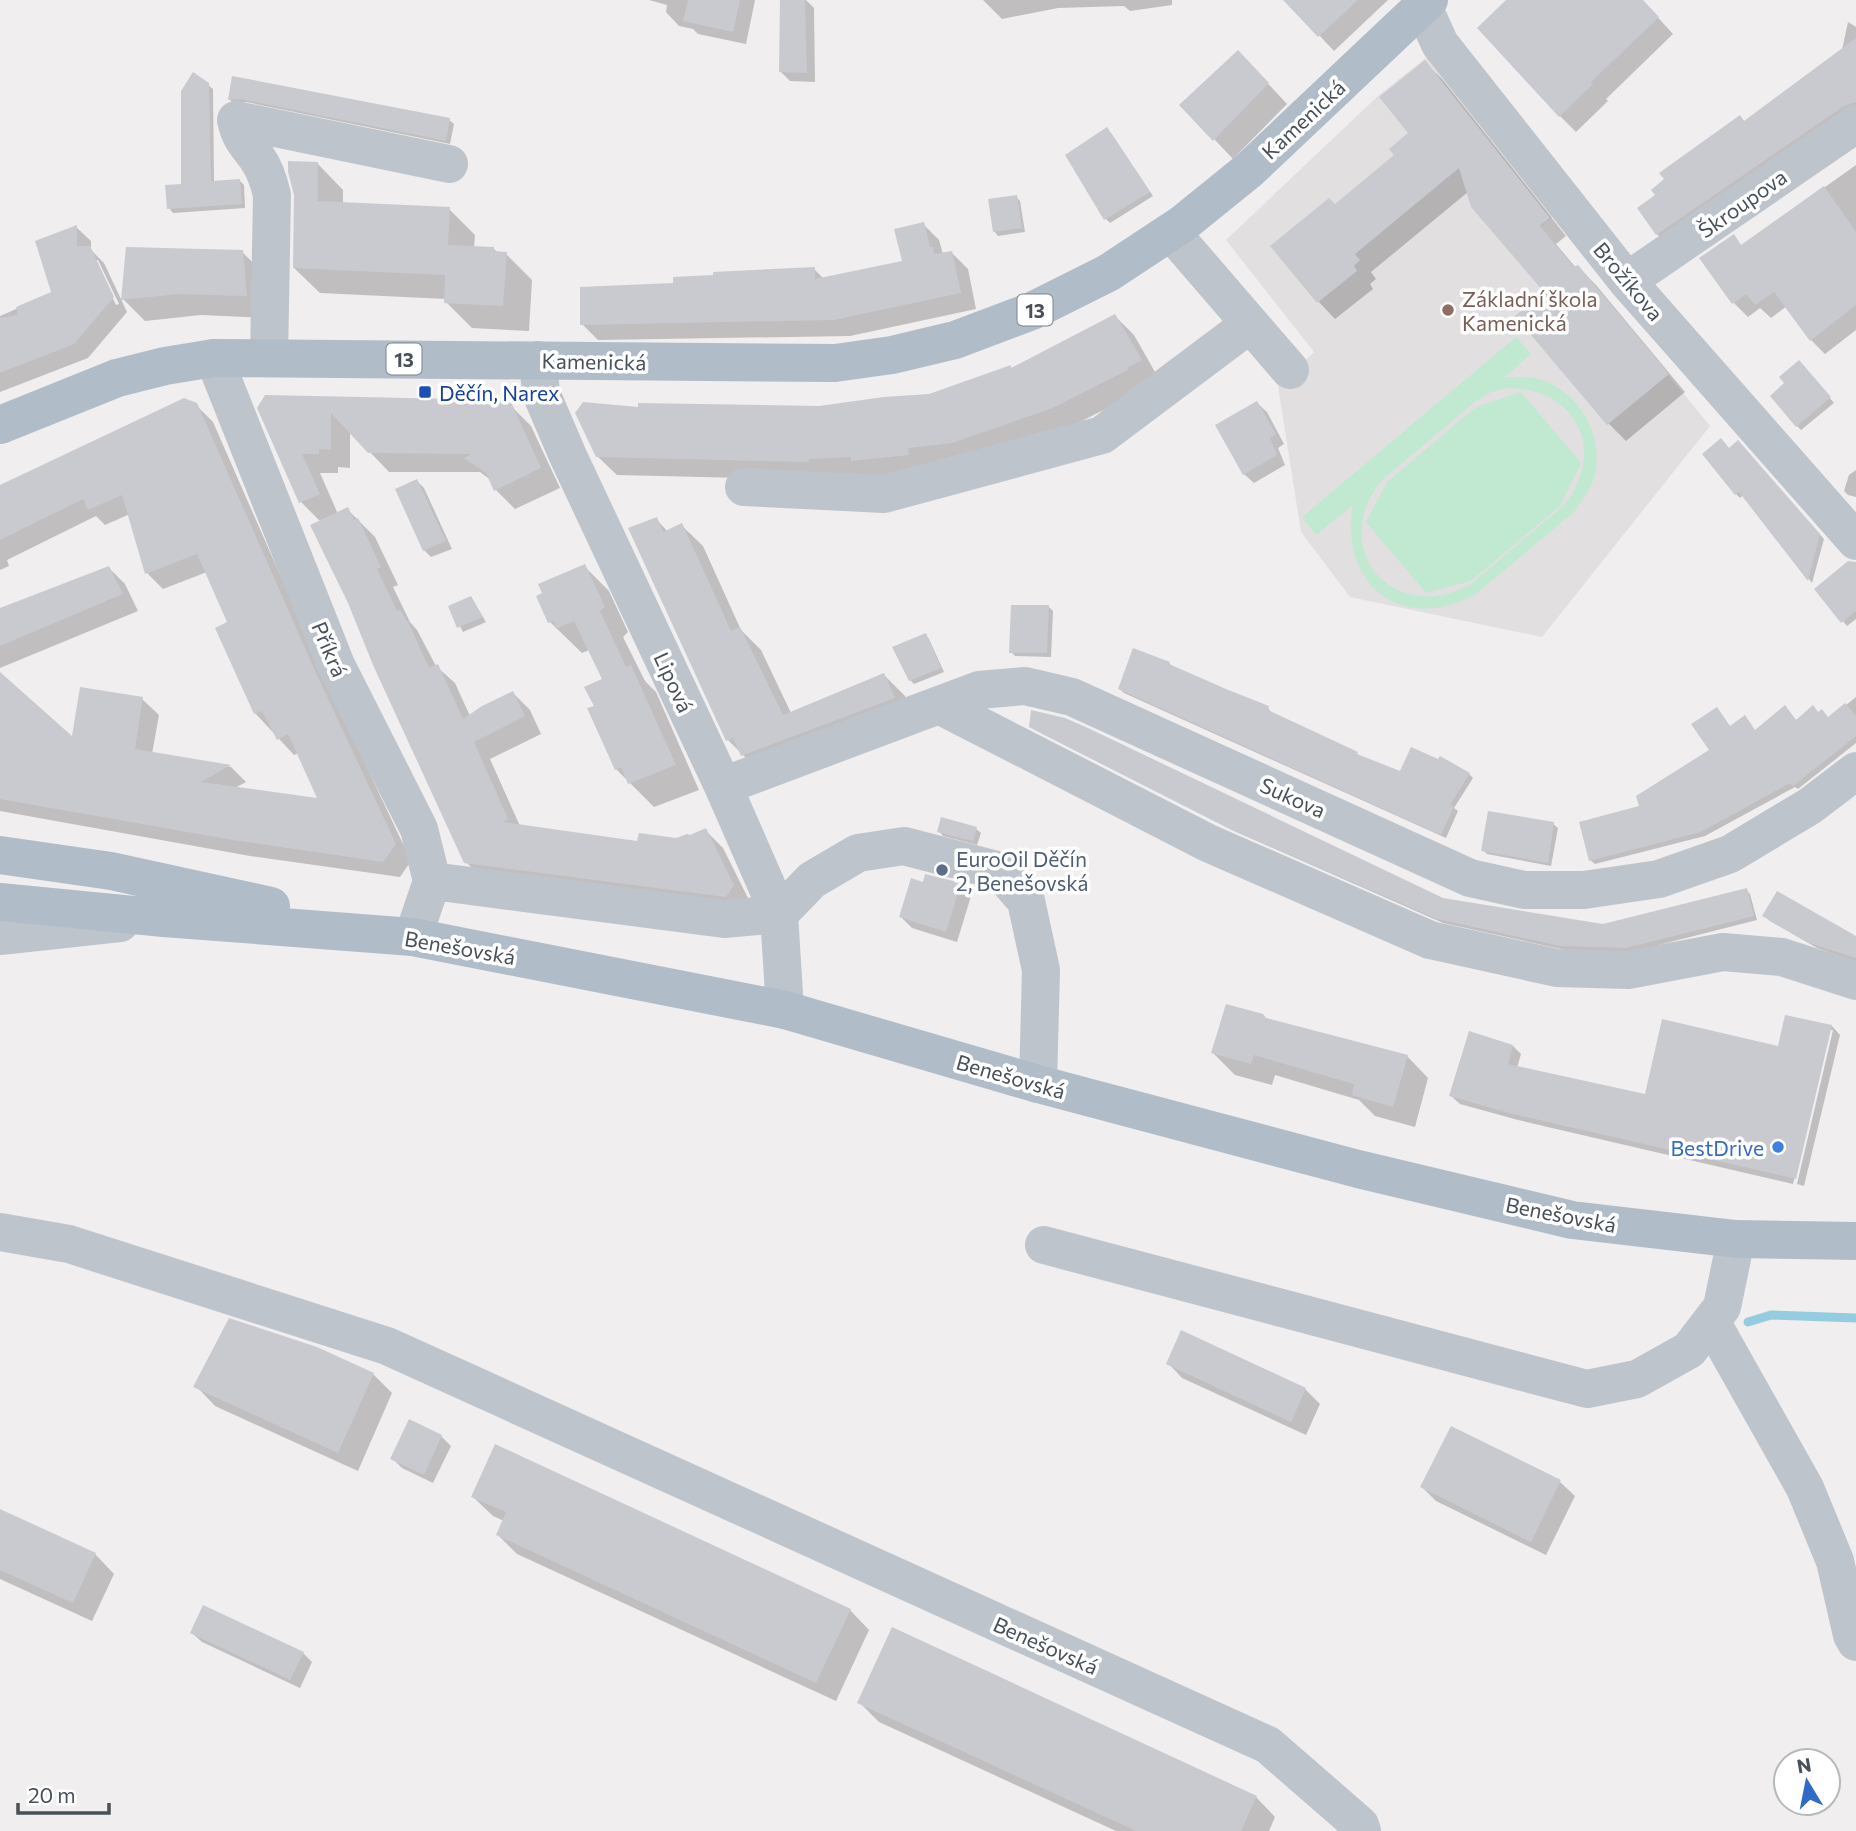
<svg xmlns="http://www.w3.org/2000/svg" width="1856" height="1831" font-family="Commissioner,sans-serif">
  <rect width="100%" height="100%" fill="#f0eeee"/>
  <path fill="#e1dfdf" d="M1427,57l128,158 -15,12 34,40 4,-2 132,161 -168,211 -192,-40 -49,-65 -23,-146 36,-34 -88,-112 153,-145z"/>
  <path fill="#c1e9d2" fill-rule="evenodd" d="M1516,337l15,17 -26,23c14,0 29,-1 42,5 37,16 59,60 46,99 -5,12 -12,22 -20,32l-96,80c-72,43 -139,-7 -124,-88l-37,30 -14,-18zM1508,388c69,0 99,63 56,117l-93,79c-77,44 -145,-36 -89,-104l94,-79 15,-9z
    M1521,392l60,71 -21,43 -89,75 -45,12 -60,-71 21,-40 89,-75z"/>
  <path fill="#0003" fill-rule="evenodd" d="M649,0h106l-9,44 -48,-10 -5,-5 -14,-3 -13,-14 1,-7z
    M782,0h24l8,8 1,74 -25,-1 -9,-9z
    M983,0h189v5l-42,6 -6,-5 -66,2 -56,11z
    M1286,0h102l-54,51z
    M1510,0h132l31,34 -67,65 2,2 -32,31 -16,-16z
    M1848,22l8,5v94l-185,127 -14,-14 88,-111 97,-73z
    M1424,62l18,17 124,157 -10,8 20,24 2,-1 18,18 89,107 -59,49 -17,-17 -91,-108 28,-24 -78,-100 -97,80 5,7 -6,5 3,5 -38,30 -17,-18 17,-95 62,-51 13,-22z
    M1257,72l30,32 -54,55 -51,-54z
    M234,78l215,42 5,4 -4,20 -204,-42 -12,2 -4,-4z
    M208,85l5,4 1,94 26,-2 4,4 1,23 -72,5 -4,-5 14,-23z
    M1111,133l42,63 -43,27 -4,-4z
    M318,164l25,26v14l106,5 26,26 -1,13 20,1 4,4 8,1 26,26 -3,51 -57,-3 -26,-26v-3l-126,-6 -26,-25z
    M1856,165v165l-31,24 -14,-14 -24,-34 -16,12 -11,-10 -12,9 -14,-14 -32,-45 31,-21 9,9z
    M1016,197l4,4 5,31 -27,4 -4,-5z
    M923,224l16,16 4,14 9,-1 16,16 8,40 -126,27 -252,4 -16,-16 93,-39 139,-16 10,10 80,-17z
    M76,227l15,14v9l13,13 23,49 -39,46 -88,34v-76l53,-23zM94,260h4l21,44 -3,1z
    M242,252l23,22 3,44 -67,-3 -56,6 -22,-22z
    M1115,316l19,19 25,44 -14,10 -73,37 -145,47 -99,7 -211,-5 -20,-19 43,-47 180,-1 109,-12 81,-29 2,2z
    M1803,366l31,37 -33,27 -4,-4 -11,-43z
    M1257,403l10,9 17,32 -6,4 7,17 -31,18 -10,-9z
    M196,405l17,17 118,269 80,170 -11,16 -150,-21 -250,-45v-136l74,65 68,-41 17,16 -7,39 79,13 15,15 -11,6 85,12 -21,-47 -5,2 -39,-42 -25,-90 -23,-51 -44,17 -16,-16 -17,-59 -25,11 -9,-9 -89,44 2,6 -9,4v-83z
    M511,406l20,20 29,62 -45,21 -19,-19 -4,-9 -12,-9h-91l-39,-41v37l-12,-1v6h-18l18,41 9,-5 28,28 23,48 -5,2 17,35 7,8 19,36 19,17 15,33 43,-23 17,17 11,24 -51,25 30,67 119,17 51,-6 15,-7 18,18 28,56 -267,-24 -18,-18 -145,-340 -20,-20 -42,-94z
    M1742,447l82,92 -12,44 -69,-88 -3,3 -4,-4z
    M1856,470v27l-8,-2 -4,-4 5,-16z
    M417,481l7,7 28,61 -21,8 -7,-7z
    M656,519l12,13 13,-7 22,21 38,84 20,20 30,63 93,-38 21,21 10,23 -151,57 -36,-36z
    M584,566l25,25 19,41 -5,5 22,44 11,11 43,98 -45,17 -38,-38 -20,-62 8,-27 -15,-30 -7,3 -32,-31z
    M109,568l16,16 13,27 -138,57v-58z
    M1856,576v43l-9,7 -30,-36z
    M471,598l15,24 -23,10 -13,-25z
    M1049,607l4,4 -2,46 -36,-1 -4,-4z
    M925,635l4,4 15,33 -30,12 -4,-4z
    M1169,663l4,4 95,41 4,6 89,43 40,16 68,1 4,4 -19,30 4,3 -12,27 -322,-145 -4,-4z
    M1856,697v46l-58,46 -3,-2 -90,49 -110,28 -5,-4 51,-52 70,-57 20,-23 24,3 63,-17 11,5z
    M1031,726l411,174 161,26 143,-36 4,4 7,26 -126,32 -66,-2 -122,-27 -209,-92 -199,-101z
    M1553,824l5,4 -7,38 -64,-12 -4,-4z
    M976,829l5,4 -4,12 -34,-9 -4,-5z
    M960,885l11,11 -14,46 -45,-14 -11,-11z
    M1765,916l91,22v24l-39,-14 -47,-27z
    M1266,1020l141,36 21,22 -13,49 -40,-11 -16,-16 -84,-25 -3,10 -37,-10 -22,-22z
    M1832,1026l8,9 -36,151 -7,-2 36,-154h-3l-37,154 -275,-64 -58,-16 -9,-8 62,-50 8,8 -4,14 129,28 133,-48z
    M1168,1363l137,26 15,15 -14,31 -124,-57z
    M373,1374l19,19 -34,78 -143,-65 -19,-20z
    M1451,1428l109,54 15,14 -29,59 -110,-54 -14,-14z
    M441,1436l10,10 -18,37 -31,-15 -10,-10z
    M473,1497l377,113 19,20 -33,71 -319,-147 -19,-19 6,-14 -11,-5z
    M0,1511l95,43 19,20 -22,47 -92,-42z
    M192,1633l111,20 9,9 -12,26 -98,-46z
    M859,1702l397,95 19,20 -6,14h-153l-237,-109z"/>
  <g fill="none" stroke-linecap="round" stroke-linejoin="round">
    <path stroke="#94cde0" stroke-width="9" d="M1748,1322l23,-7 85,3"/>
  </g>
  <path fill="#c9cad0" d="M688,0h52l-7,32 -50,-11z
    M780,0h25l2,73 -28,-1z
    M1283,0h75l-40,37z
    M1506,0h137l16,17 -68,65 2,2 -34,33 -82,-89z
    M1856,38v64l-12,4 -188,129 -19,-27 18,-13 -4,-5 13,-11 -5,-6 81,-58 4,6z
    M1238,50l31,33 -56,58 -34,-36z
    M1425,60l125,158 -10,8 34,41 4,-2 91,109 -62,51 -92,-109 29,-24 -73,-85 -12,-39 -104,86 5,6 -6,6 3,5 -40,32 -47,-57 59,-48 6,6 59,-49 -5,-6 19,-16 -29,-36z
    M193,72l16,11 2,98 29,-2 2,25 -75,5 -2,-24 16,-1v-93z
    M232,76l218,42 -4,23 -206,-42 -12,1z
    M1107,127l43,65 -46,28 -39,-65z
    M288,161l30,1v39l132,6 -2,38 46,2v4l13,1 -4,54 -59,-3 1,-28 -152,-7 1,-73 -6,-23z
    M1824,186l32,46v73l-46,36 -36,-49 -19,13 -9,-11 -14,10 -33,-46 35,-24 7,11z
    M1017,195l5,33 -29,4 -5,-33z
    M924,222l6,25h3l1,7 18,-3 9,42 -128,27 -253,5v-38l93,-4v-6l40,-2v-3l102,-5v12l87,-18 -8,-32z
    M77,225v21h13l24,51 -40,47 -74,29v-55l18,-3 -2,-8 35,-15 -16,-51z
    M126,247l117,3 4,46 -69,-2 -57,6z
    M1115,314l27,46 -15,8 1,2 -75,38 -101,35 -44,5 1,7 -58,6v-4l-42,2v3l-213,-5 -21,-44 8,-11 55,5v-4l181,3 65,-9 45,-3 82,-29v3z
    M1799,360l32,37 -35,30 -26,-31 14,-13 -5,-6z
    M265,395l239,5 8,4 29,64 -47,23 -8,-18 -22,-15 7,-4 -103,-1 -37,-40v37l-12,-1v5h-17l18,40 -21,9 -42,-95z
    M184,398l13,5 119,270 80,171 -13,18 -150,-22 -233,-41v-127l72,64 8,-49 63,10 -8,52 96,16 -30,17 116,16 -29,-64 -11,6 -15,-29 -8,3 -39,-86 12,-6 -30,-68 -52,20 -23,-79 -34,15 -5,-11 -83,41v-55z
    M1257,401l19,33 -6,4 7,17 -34,20 -28,-50z
    M1721,438l8,10 9,-8 82,94 -12,47 -69,-89 -4,3 -33,-41z
    M417,479l29,62 -23,10 -28,-62z
    M348,507l6,13 4,-2 23,49 -4,2 20,42 3,-1 9,14 20,44 9,-4 25,55 19,-13 31,-15 12,25 -51,26 34,77 -5,3 134,19 2,-8 37,5 11,-4 3,1 16,-7 28,57 -8,12 -262,-34 -91,-198 -25,-62 -38,-78z
    M657,517l6,15 19,-9 49,108 9,-4 43,88 101,-42 11,25 -154,58 -8,-18 -7,3 -98,-213z
    M1848,561l8,1v49l-15,12 -27,-34z
    M585,564l20,43 -5,4 26,56 5,-2 45,100 -48,19 -7,-17 -6,3 -28,-62 7,-2 -10,-19 18,-8 -28,-58 -18,8 -2,-8 -6,2 -12,-27 6,-3 -4,-9z
    M109,566l14,28 -123,52v-38z
    M471,596l12,21 -26,11 -9,-22z
    M1011,605h38l-2,48h-38z
    M926,633l15,35 -32,13 -17,-34z
    M1133,648l37,14 -1,2 57,25 43,17 -1,4 90,42 -1,2 43,17 11,-24 27,12 2,-3 30,17 -20,32 4,1 -13,29 -323,-146z
    M1845,703l11,13v20l-63,50 -3,-3 -89,49 -112,29 -10,-39 60,-16 -3,-10 73,-46 -18,-26 14,-9 12,-8 13,19 15,-11 10,15 30,-25 11,15 17,-15 5,7 4,-3 6,8z
    M1031,710l34,8 23,10 355,170 160,26 144,-36 7,28 -128,32 -66,-2 -123,-27 -209,-91 -199,-101z
    M1488,811l66,11 -6,41 -67,-12z
    M941,817l36,10 -4,14 -36,-9z
    M925,874l36,9 -15,49 -47,-15 12,-39 12,4z
    M1777,891l79,45v22l-47,-15 -47,-27z
    M1226,1004l37,10 3,4 142,37 -15,52 -41,-12 2,-11 -100,-29 -3,9 -40,-11z
    M1785,1015l47,10 -36,154 -287,-66 -60,-17 20,-65 44,14 -5,19 137,30 17,-75 116,27z
    M229,1318l88,29 57,26 -36,80 -145,-66z
    M1181,1330l125,58 -15,34 -125,-58z
    M409,1419l33,16 -18,40 -34,-16z
    M1451,1426l110,54 -30,62 -111,-55z
    M495,1444l356,165 -35,74 -320,-148 10,-23 -35,-15z
    M0,1509l96,44 -23,50 -73,-33z
    M203,1605l101,47 -14,28 -100,-47z
    M892,1627l365,169 -16,35h-105l-279,-128z"/>
  <g fill="none" stroke-linecap="round" stroke-linejoin="round">
    <path stroke="#bec4cb" stroke-width="38" d="M1420,0l20,44 187,237 229,260
      M1171,232l119,138
      M1627,281l229,-157
      M214,358l122,307 83,164 13,52 -19,56
      M269,358l3,-163c-3,-13 -7,-26 -15,-37 -11,-16 -16,-17 -21,-38l213,44
      M538,360l3,33 27,63 155,330 56,128 6,96
      M744,487l140,7 218,-59 148,-111
      M939,705l269,138 222,97 127,28 71,2 95,-18 59,5 74,24
      M723,786l256,-96 46,-4 47,11 398,181 54,12h60l75,-11 71,-25 80,-48 46,-35
      M432,881l292,38 55,-5 33,-34 46,-27 46,-7 96,25 26,30 15,69 -3,114
      M0,936l120,-13
      M0,1232l69,12 318,102 881,399 92,80 2,6
      M1044,1245l543,144 50,-10 52,-29 33,-43 14,-68
      M1712,1323l93,165 30,73 17,74 4,7"/>
    <path stroke="#b1bcc9" stroke-width="38" d="M0,425l117,-47 48,-12 49,-8 621,5 57,-8 63,-15 77,-29 76,-38 73,-48 68,-55 180,-170
      M0,855l111,16 160,35
      M0,902l164,16 249,19 372,73 253,74 320,85 214,51 164,19 120,2"/>
  </g>
  <circle fill="#8d6e63" stroke="#fff" stroke-width="2.5" cx="1448" cy="310" r="7"/>
  <rect fill="#1a4fb4" stroke="#fff" stroke-width="2.5" x="418" y="385" width="14" height="14" rx="3.5"/>
  <circle fill="#5c6f8a" stroke="#fff" stroke-width="2.5" cx="942" cy="870" r="7"/>
  <circle fill="#3f7fe0" stroke="#fff" stroke-width="2.5" cx="1778" cy="1147" r="7"/>
  <g text-anchor="middle" dominant-baseline="central" stroke-width="7" stroke-linejoin="round" paint-order="stroke">
    <g fill="#fff" stroke="#7f848a" stroke-width="2">
      <rect x="1017.5" y="294.5" width="35" height="31" rx="5"/>
      <rect x="386.5" y="343.5" width="35" height="31" rx="5"/>
    </g>
    <g font-size="19" font-weight="bold" fill="#485058">
      <text x="1035" y="310">13</text>
      <text x="404" y="359">13</text>
    </g>
    <g font-size="21" fill="#485058" stroke="#fff">
      <text transform="translate(1303 119) rotate(-43)">Kamenická</text>
      <text transform="translate(1742 203) rotate(-35)">Škroupova</text>
      <text transform="translate(1629 281) rotate(50)">Brožíkova</text>
      <text transform="translate(594 361) rotate(1)">Kamenická</text>
      <text transform="translate(330 649) rotate(67)">Příkrá</text>
      <text transform="translate(674 682) rotate(65)">Lipová</text>
      <text transform="translate(1293 797) rotate(24)">Sukova</text>
      <text transform="translate(460 947) rotate(10)">Benešovská</text>
      <text transform="translate(1011 1076) rotate(16)">Benešovská</text>
      <text transform="translate(1561 1214) rotate(11)">Benešovská</text>
      <text transform="translate(1046 1645) rotate(24)">Benešovská</text>
    </g>
    <g font-size="21" fill="#785e54" stroke="#fff" text-anchor="start">
      <text x="1462" y="298">Základní škola<tspan x="1462" dy="24">Kamenická</tspan></text>
    </g>
    <g font-size="21" fill="#164399" stroke="#fff" text-anchor="start">
      <text x="439" y="392">Děčín, Narex</text>
    </g>
    <g font-size="21" fill="#4e5e75" stroke="#fff" text-anchor="start">
      <text x="956" y="858">EuroOil Děčín<tspan x="956" dy="24">2, Benešovská</tspan></text>
    </g>
    <g font-size="21" fill="#366cbe" stroke="#fff" text-anchor="end">
      <text x="1764" y="1147">BestDrive</text>
    </g>
  </g>
  <g transform="translate(1807 1782) rotate(350)"><circle r="33" fill="#ffffff" stroke="#b6b9bc" stroke-width="2"/>
  <path d="M0-5L12 26L0 18L-12 26Z" fill="#306bc8"/>
  <text y="-10" font-size="19" font-weight="bold" text-anchor="middle" fill="#485058">N</text>
  </g>
  <path d="M18 1803v10h91v-10" fill="none" stroke="#485058" stroke-width="3.5"/>
  <text x="28" y="1803" font-size="21" fill="#485058" stroke="#ffffff" stroke-width="5" paint-order="stroke">20 m</text>
</svg>
